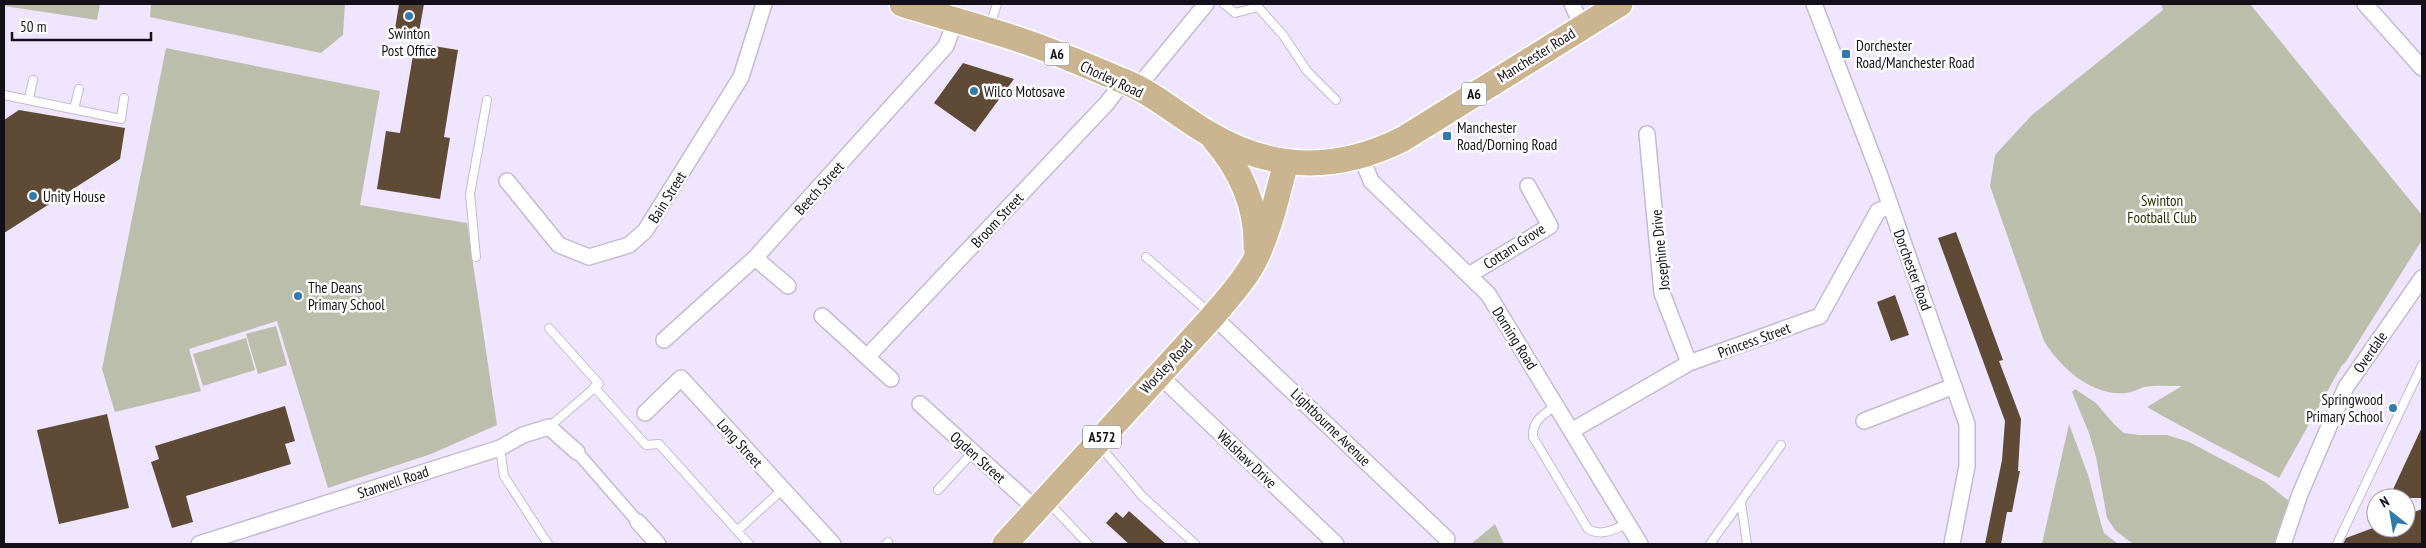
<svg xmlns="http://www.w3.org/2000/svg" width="2426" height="548" font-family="'PT Sans Narrow',sans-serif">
  <rect width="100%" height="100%" fill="#efe5fe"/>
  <path fill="#babeab" d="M4,4h96l-3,16 -93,-14z
    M151,4h194l-2,31 -22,18 -171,-36z
    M2161,4h89l172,211v25l-77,123 -3,2 -63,113c-44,-24 -89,-46 -132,-71l35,-21c-12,0 -26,-1 -38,1 -6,2 -13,6 -19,6 -34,3 -65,-26 -81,-52l-54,-155 5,-31 37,-40 131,-105z
    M166,48l214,43 -20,114 107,18 30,202 -66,29 -103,34 -51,-167 -88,28 12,42 -86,21 -13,-43z
    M276,326l11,39 -29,9 -12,-40z
    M246,338l9,32 -52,16 -10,-32z
    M2075,389l21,14 18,21 10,9 15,2h28l22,7 76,40 24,19 -15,43h-141l-18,-14 -8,-12 -11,-61 -7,-24 -17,-41z
    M2069,424l19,51 14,52 2,6 14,11h-76z
    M1495,524l9,20h-33z"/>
  <path fill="#5f4a36" d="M399,4h25l-5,28 -24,-3z
    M415,43l43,7 -14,87 6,1 -10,61 -63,-10 9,-58 14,2z
    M963,63l51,16 -39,53 -41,-29z
    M19,110l106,18 -5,31 -116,74v-113z
    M1956,232l47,128 -4,1 22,58 -3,52h2l-8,41h-5l-6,32h-16l17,-84 3,-39 -67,-183z
    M1895,295l14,40 -18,6 -14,-39z
    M285,406l10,35 -10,3 6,20 -105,32 7,26 -21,6 -21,-66 8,-3 -4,-13z
    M107,414l22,94 -70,16 -22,-94z
    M2422,427v71h-33z
    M2422,509v35h-79l3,-6 27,-10h33v-13z
    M1129,511l37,33h-37l-23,-21 10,-11 7,6z"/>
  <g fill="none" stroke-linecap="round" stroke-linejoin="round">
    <g stroke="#c4bad2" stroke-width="10">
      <path id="service" d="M1224,4l11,9 23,-6 25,28 24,36 29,29
        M990,26l7,-22
        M4,95l117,24 3,-21
        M29,99l4,-19
        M74,109l5,-20
        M476,257l-6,-63 17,-94
        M1146,257l65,57
        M549,328l50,56 -50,43
        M594,387l52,58 13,-1 90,100
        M1557,405c-13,9 -25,15 -24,32l55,92c14,8 26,0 39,-5
        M1100,446l42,50 53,48
        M500,448l4,28 44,68
        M938,490l35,-38
        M1047,501l41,43
        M1741,502l6,42
        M737,531l46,-42
        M886,544l2,-2
        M1710,544l71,-99
        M2337,544l85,-179"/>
    </g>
    <g stroke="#c4bad2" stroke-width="14">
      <path id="pedestrian" d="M577,452l61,70"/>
    </g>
    <g stroke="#c4bad2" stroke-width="18">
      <path id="minor" d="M1572,4l10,22
        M1814,4l65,169 88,251v42l-15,78
        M2365,4l57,64
        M1137,88l69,-84
        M1647,134l15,159 27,70
        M1361,156l10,25 117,113 152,250
        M507,181l52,64 30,12 40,-12 16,-14 96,-154 23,-73
        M755,258l33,28
        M1469,275l81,-49 -22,-40
        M822,316l69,63
        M1213,316l234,223
        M664,340l91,-82 191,-212 9,-25
        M867,357l240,-254 17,-22
        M1158,374l178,170
        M920,404l117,106
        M645,413l36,-35 152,166
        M1864,421l90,-35
        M1573,430l116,-67 131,-47 58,-105 12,-5
        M638,522l20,22
        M199,544l301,-96 23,-13 26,-8 28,25
        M2283,544l17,-50 46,-107 76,-109"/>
    </g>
    <g stroke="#fff" stroke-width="28">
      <path id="primary" d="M902,4c41,13 83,24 124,38 32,11 64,25 95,38 31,12 58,36 87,53 65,39 129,39 195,6l217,-135
        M1213,138c27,31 44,68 43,109
        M1005,544l208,-228c15,-18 32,-36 42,-56 15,-30 22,-65 31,-97"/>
    </g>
    <use href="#service" stroke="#fff" stroke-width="8"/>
    <use href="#pedestrian" stroke="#fff" stroke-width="11"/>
    <use href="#minor" stroke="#fff" stroke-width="15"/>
    <use href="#primary" stroke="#cab590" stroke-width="25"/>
  </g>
  <g fill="#317aae" stroke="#fff" stroke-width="2">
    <circle cx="409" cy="16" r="5"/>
    <rect x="1841" y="49" width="10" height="10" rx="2.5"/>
    <circle cx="974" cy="91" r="5"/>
    <rect x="1442" y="131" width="10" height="10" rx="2.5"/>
    <circle cx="33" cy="196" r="5"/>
    <circle cx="298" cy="296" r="5"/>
    <circle cx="2393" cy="408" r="5"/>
  </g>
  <g text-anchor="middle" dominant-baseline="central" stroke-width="5" stroke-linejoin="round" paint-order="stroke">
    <g fill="#fff" stroke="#5a585e" stroke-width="1">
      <rect x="1044.5" y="42.5" width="25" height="23" rx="4"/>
      <rect x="1461.5" y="82.5" width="25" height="23" rx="4"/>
      <rect x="1083" y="425.5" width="38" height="23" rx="4"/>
    </g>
    <g font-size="14" font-weight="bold" fill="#141019">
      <text x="1057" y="54">A6</text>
      <text x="1474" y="94">A6</text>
      <text x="1102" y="437">A572</text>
    </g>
    <g font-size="15" fill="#141019" stroke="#fff" text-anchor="start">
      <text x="409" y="33" text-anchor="middle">Swinton<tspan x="409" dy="17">Post Office</tspan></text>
      <text x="1856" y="45">Dorchester<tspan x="1856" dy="17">Road/Manchester Road</tspan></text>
      <text x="984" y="91">Wilco Motosave</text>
      <text x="1457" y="127">Manchester<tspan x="1457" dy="17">Road/Dorning Road</tspan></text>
      <text x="43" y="196">Unity House</text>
      <text x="308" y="287">The Deans<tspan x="308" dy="17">Primary School</tspan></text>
      <text x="2383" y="399" text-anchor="end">Springwood<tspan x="2383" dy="17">Primary School</tspan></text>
    </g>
    <g font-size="15" fill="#141019" stroke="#fff">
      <text transform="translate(1536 55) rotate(-32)">Manchester Road</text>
      <text transform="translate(1112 79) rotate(25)">Chorley Road</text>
      <text transform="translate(819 188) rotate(-48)">Beech Street</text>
      <text transform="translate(667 197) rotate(-58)">Bain Street</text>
      <text transform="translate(997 220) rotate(-47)">Broom Street</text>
      <text transform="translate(1514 246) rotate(-33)">Cottam Grove</text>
      <text transform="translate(1660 250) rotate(-96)">Josephine Drive</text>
      <text transform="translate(1913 270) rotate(70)">Dorchester Road</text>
      <text transform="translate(1515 338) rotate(58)">Dorning Road</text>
      <text transform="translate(1754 340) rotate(-20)">Princess Street</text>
      <text transform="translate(2370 352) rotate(-55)">Overdale</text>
      <text transform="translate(1166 366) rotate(-47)">Worsley Road</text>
      <text transform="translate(1331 427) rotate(44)">Lightbourne Avenue</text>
      <text transform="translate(740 443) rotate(48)">Long Street</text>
      <text transform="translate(978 457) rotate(42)">Ogden Street</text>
      <text transform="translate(1247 459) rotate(44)">Walshaw Drive</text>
      <text transform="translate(393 482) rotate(-18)">Stanwell Road</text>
    </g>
    <g font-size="15" fill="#2a3000" stroke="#fff">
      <text x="2162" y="200">Swinton<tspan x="2162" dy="17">Football Club</tspan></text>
    </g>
  </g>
  <rect width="2426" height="548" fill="none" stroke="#141019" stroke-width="10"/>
  <g transform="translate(2391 513) rotate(329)"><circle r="24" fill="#ffffff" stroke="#a19fa3"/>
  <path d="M0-4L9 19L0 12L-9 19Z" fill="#317aae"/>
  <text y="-8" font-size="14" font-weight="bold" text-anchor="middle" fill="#141019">N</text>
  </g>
  <path d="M12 32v8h139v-8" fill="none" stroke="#141019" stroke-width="2.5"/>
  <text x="20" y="32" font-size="15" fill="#141019" stroke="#ffffff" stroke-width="4" paint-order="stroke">50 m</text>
</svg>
